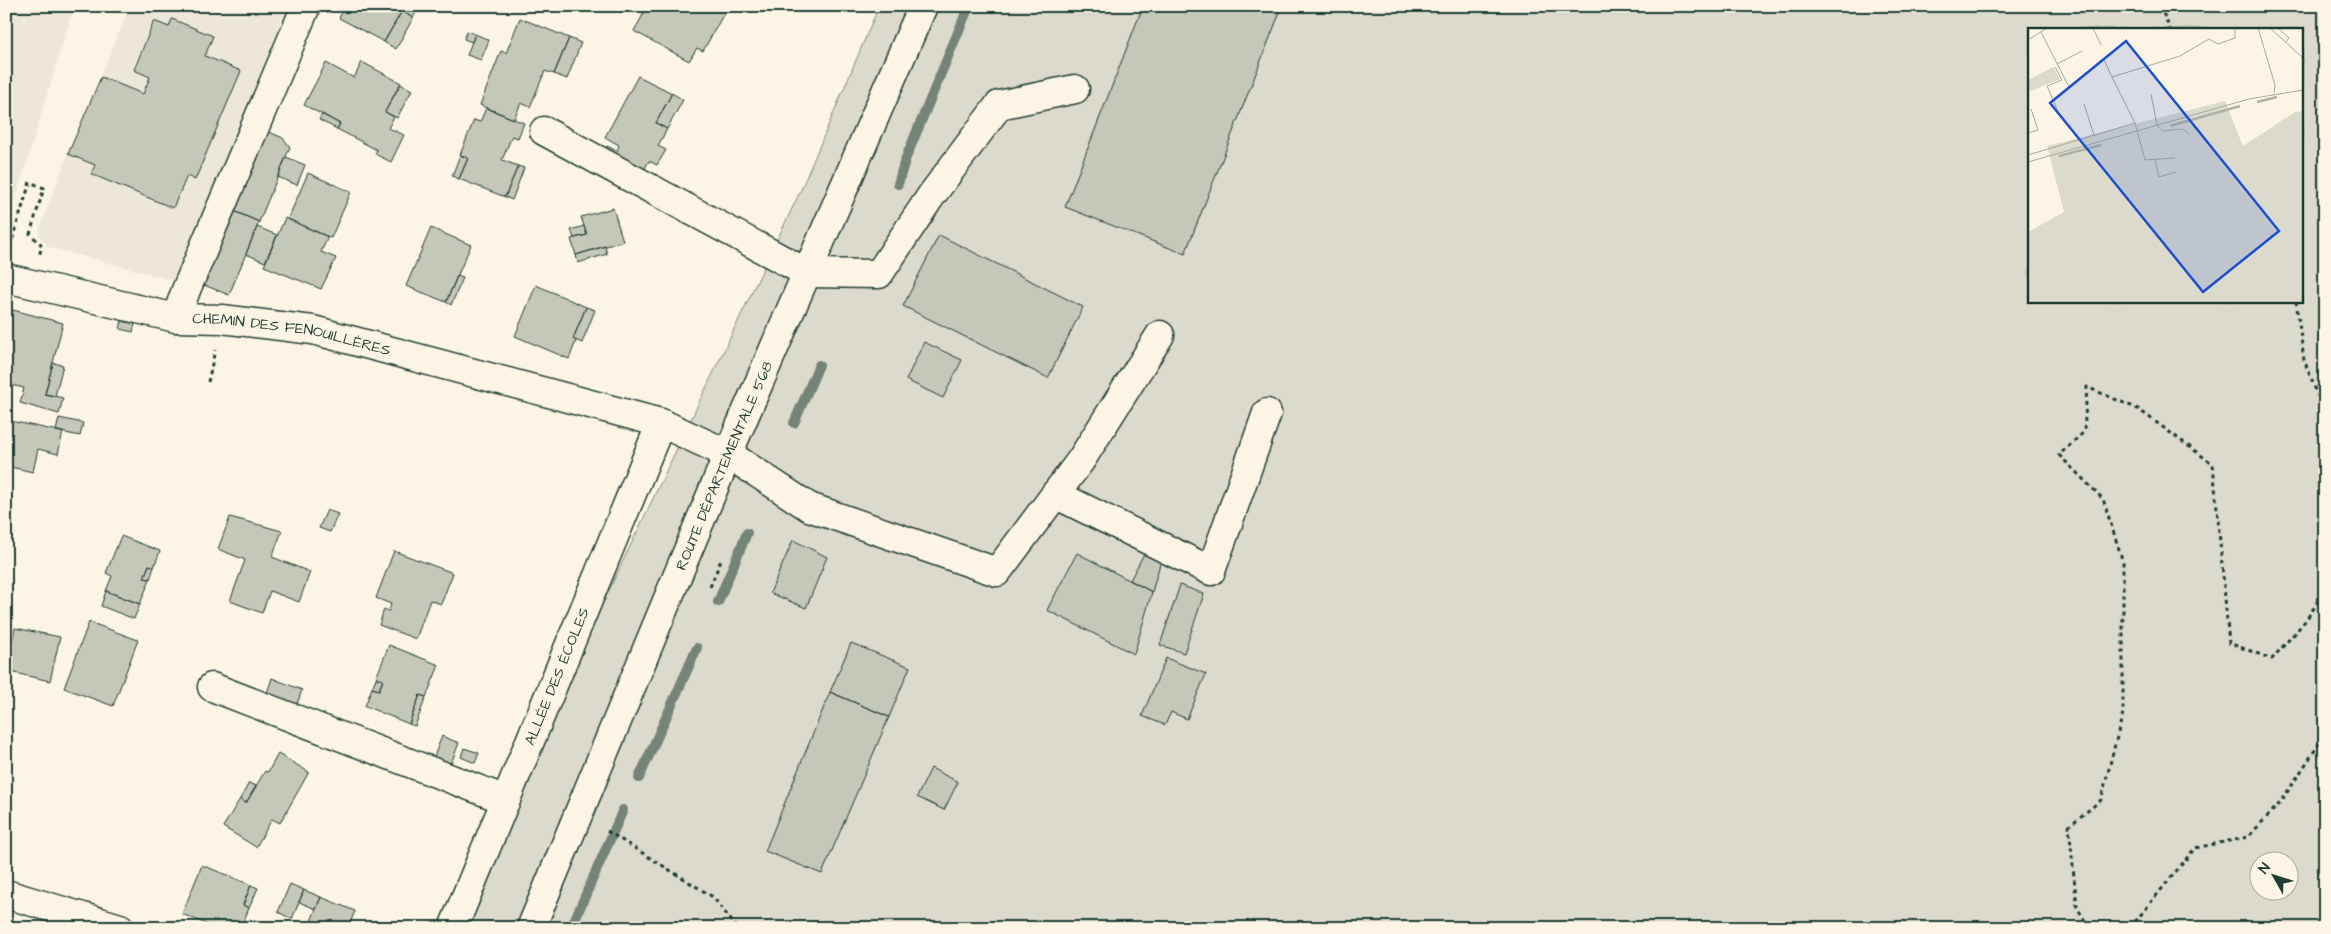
<svg xmlns="http://www.w3.org/2000/svg" width="2331" height="934" font-family="'Architects Daughter',sans-serif">
  <rect width="100%" height="100%" fill="#fcf5e5"/>
  <filter id="ink" filterUnits="userSpaceOnUse"><feTurbulence type="fractalNoise" baseFrequency=".02" numOctaves="2"/><feDisplacementMap in="SourceGraphic" scale="10" xChannelSelector="R" yChannelSelector="G"/><feConvolveMatrix kernelMatrix="1 2 1 2 8 2 1 2 1" color-interpolation-filters="sRGB"/></filter>
  <g filter="url(#ink)">
    <path fill="#ece7d8" d="M6,6h68l-68,224z
      M130,6h176l-118,278 -140,-37 -10,-14 30,-79z"/>
    <path fill="#dcdacc" stroke="#7e8c80" fill-rule="evenodd" d="M879,6h1446v922h-1878l353,-736zM2030,29h272v272h-272zM2258,862h30v30h-30z"/>
    <g fill="none" stroke-linecap="round" stroke-linejoin="round">
      <path stroke="#758479" stroke-width="10" d="M898,184l7,-24 64,-154
        M794,423l25,-58
        M718,602l29,-69
        M639,778l58,-130
        M571,928l52,-118"/>
    </g>
    <path fill="#c5c7b9" stroke="#1f3d34" d="M345,6h47l10,5 -18,31 -45,-24z
      M404,6h15l-6,12 -11,-7z
      M630,6h98l-25,45 -6,-3 -8,13 -55,-30 10,-18z
      M1143,6h122l15,6 -95,242 -120,-47z
      M402,11l11,7 -17,31 -12,-7z
      M520,18l49,20 -15,36 -9,-3 -15,36 -9,-4 -7,16 -34,-14 21,-54 5,2z
      M172,19l41,17 -8,20 36,15 -46,109 -8,-4 -14,32 -82,-34 4,-9 -27,-11 33,-77 42,17 7,-17 -16,-7 20,-49 15,6z
      M467,31l8,3 -3,8 -8,-3z
      M475,34l14,6 -8,20 -14,-5z
      M569,38l12,5 -14,36 -13,-5z
      M362,62l39,21 -16,29 9,5 -6,11 16,7 -13,27 -16,-8 2,-4 -40,-21 3,-5 -36,-19 22,-42 28,15z
      M638,76l34,17 -16,30 11,6 -9,17 8,4 -9,15 -8,-4 -8,14 -39,-22 5,-7 10,5 2,-6 -14,-8z
      M400,84l12,6 -15,28 -12,-6z
      M672,93l11,7 -16,29 -11,-6z
      M486,108l38,15 -6,15 -6,-2 -10,24 16,6 -13,31 -46,-18 9,-21 -8,-3 14,-35 6,2z
      M322,114l18,10 -3,5 -18,-9z
      M267,131l16,7 7,9 -31,75 -25,-11z
      M460,155l8,3 -9,21 -7,-3z
      M286,157l19,8 -8,20 -19,-8z
      M518,166l6,2 -12,32 -7,-3z
      M308,173l43,19 -20,46 -43,-19z
      M613,208l10,33 -47,14 -5,-16 16,-4 -6,-18z
      M234,211l25,11 -30,73 -25,-10z
      M285,218l43,19 -7,15 15,6 -15,31 -57,-23z
      M584,226l3,9 -13,3 -3,-8z
      M257,227l20,8 -12,27 -19,-8z
      M431,228l40,17 -25,57 -40,-16z
      M939,235l144,72 -35,71 -145,-72z
      M605,246l2,8 -29,9 -2,-8z
      M457,276l6,2 -12,27 -5,-3z
      M536,285l50,22 -13,32 3,2 -7,18 -54,-23z
      M586,307l9,3 -13,33 -9,-4z
      M13,310l50,13 -18,71 18,4 -4,16 -39,-11 4,-15 -18,-4v-45z
      M122,321l13,3 -2,8 -13,-3z
      M924,342l38,18 -19,38 -37,-18z
      M53,363l10,2 -8,31 -10,-2z
      M59,418l24,5 -3,13 -24,-5z
      M6,420l57,12 -5,22 -20,-5 -5,23 -27,-6z
      M327,510l11,4 -8,18 -11,-4z
      M230,517l52,14 -10,26 38,15 -11,30 -29,-11 -8,22 -32,-12 15,-41 -27,-11z
      M121,536l39,15 -6,16 -5,-2 -5,13 6,1 -10,25 -34,-13 6,-15 -6,-3z
      M793,540l34,17 -21,51 -36,-15z
      M394,551l59,22 -12,31 -11,-4 -14,39 -37,-14 5,-16 5,2 2,-7 -15,-6z
      M1145,552l16,8 -9,32 -22,-12z
      M1077,553l75,39 -18,62 -87,-44z
      M149,565l5,2 -4,12 -6,-1z
      M1180,585l24,9 -20,59 -24,-8z
      M106,591l34,13 -6,15 -33,-13z
      M89,622l49,18 -25,66 -49,-18z
      M15,628l45,9 -10,44 -44,-10z
      M851,643l59,24 -21,50 -59,-25z
      M389,645l50,20 -13,32 -6,-2 -11,29 -44,-18 7,-18 7,2 4,-10 -7,-2z
      M1166,658l40,16 -19,45 -16,-7 -6,13 -23,-9z
      M272,678l30,12 -6,17 -30,-11z
      M376,678l7,2 -4,10 -7,-2z
      M830,692l59,25 -67,157 -57,-23z
      M420,695l6,2 -11,29 -6,-2z
      M442,736l17,7 -9,23 -17,-7z
      M464,748l15,5 -4,10 -14,-6z
      M278,754l31,18 -29,51 -8,-4 -16,28 -33,-20 17,-28 6,4 19,-32 3,1z
      M931,768l27,14 -14,28 -27,-13z
      M249,783l7,3 -10,17 -6,-4z
      M202,865l49,20 -8,20 6,3 -8,20h-25l-34,-14z
      M290,884l14,6 -12,29 -14,-7z
      M251,885l7,3 -9,20 -6,-3z
      M304,890l17,7 -5,12 -17,-7z
      M321,897l34,14 -7,17h-40z
      M813,921l17,7h-20z"/>
    <g fill="none" stroke-linecap="round" stroke-linejoin="round">
      <g stroke="#1f3d34" stroke-width="31">
        <g id="minor">
          <path id="s1" d="M306,6l-120,284 -10,28 46,1 91,11 348,93 67,31 81,53 188,65 84,-112 79,-125"/>
          <path d="M544,131l263,142 72,1 52,-78 68,-91 76,-16"/>
          <path d="M6,278l170,40"/>
          <path d="M1055,494l156,77 56,-158"/>
          <path d="M212,687l294,113"/>
          <path d="M6,894l114,34"/>
          <path id="s2" d="M453,928l208,-505"/>
        </g>
      </g>
      <g stroke="#1f3d34" stroke-width="31">
        <g id="major">
          <path id="s3" d="M531,928l197,-474 195,-448"/>
        </g>
      </g>
      <path stroke="#1f3d34" stroke-width="3" stroke-dasharray="4 4" stroke-linecap="butt" d="M2160,6l10,23
        M10,247l20,-65 14,6 -14,46 11,10 -1,10
        M2296,301l8,59 21,54
        M208,382l7,-32
        M710,587l11,-27
        M607,831l106,66 24,31
        M2089,928l-12,-21 -8,-81 32,-26 22,-87v-151l-20,-63 -44,-44 25,-23 3,-45 51,22 75,55 16,179 43,16 34,-39 19,-29
        M2130,928l65,-80 53,-11 32,-34 45,-68"/>
      <use href="#minor" stroke="#fcf5e5" stroke-width="28"/>
      <use href="#major" stroke="#fcf5e5" stroke-width="28"/>
    </g>
  </g>
  <g text-anchor="middle" dominant-baseline="central" stroke-width="4" stroke-linejoin="round" paint-order="stroke">
    <g font-size="15" fill="#1f3d34" stroke="#fcf5e5">
      <text stroke="none"><textPath href="#s1" startOffset="455">CHEMIN DES FENOUILLÈRES</textPath></text>
      <text stroke="none"><textPath href="#s3" startOffset="501">ROUTE DÉPARTEMENTALE 568</textPath></text>
      <text stroke="none"><textPath href="#s2" startOffset="272">ALLÉE DES ÉCOLES</textPath></text>
    </g>
  </g>
  <g transform="translate(2028 28)">
    <rect width="275" height="275" fill="#fcf5e5"/>
    <path d="M25,39l7,12 -32,13v-12zM197,73l18,45 52,-34 8,-1v192h-275v-71l36,-20 -17,-66z" fill="#dcdacc"/>
    <path fill="none" stroke="#aeb3a7" stroke-width="2.5" d="M229,74l20,-5M142,98l70,-20M31,128l42,-11"/>
    <path fill="none" stroke="#a4ab9e" stroke-width="1" d="M65,0l8,17M230,0l17,57 -1,8M242,0l33,30M250,0l11,10 -3,4M13,4l28,55M0,12l19,-12M76,32l8,17M29,36l25,-13M27,39l7,13 -15,6 12,28M123,66l6,31 5,6 21,-2 7,6M56,76l10,31M0,105l10,-3 -7,-21M0,127l107,-32M147,130l-30,2 -10,-37 -23,-46 68,-21 29,-17 9,5 17,-6v-10M127,132l4,17 17,-5M0,134l221,-63 54,-9"/>
    <path fill="#1d4ed8" fill-opacity="0.15" stroke="#1d4ed8" stroke-width="2.5" d="M98,13l153,190 -76,61 -153,-189z"/>
    <rect width="275" height="275" fill="none" stroke="#1f3d34" stroke-width="2.5"/>
  </g>
  <rect width="2331" height="934" fill="none" stroke="#fcf5e5" stroke-width="25"/>
  <rect x="12" y="12" width="2306" height="909" fill="none" stroke="#1f3d34" stroke-width="2" filter="url(#ink)"/>
  <g transform="translate(2274 876) rotate(309)"><circle r="24" fill="#fcf5e5" stroke="#a4ab9e"/>
  <path d="M0-4L9 19L0 12L-9 19Z" fill="#1f3d34"/>
  <text y="-8" font-size="14" font-weight="bold" text-anchor="middle" fill="#1f3d34">N</text>
  </g>
</svg>
